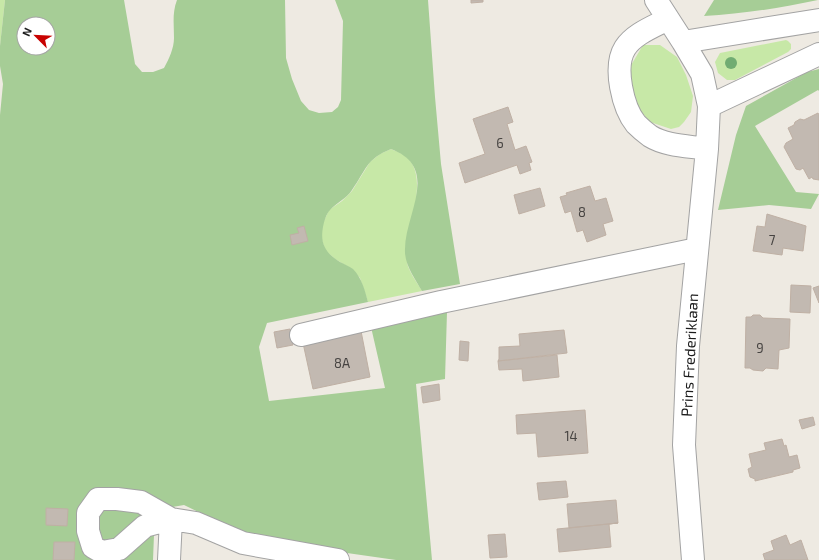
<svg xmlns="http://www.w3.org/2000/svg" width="819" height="560" font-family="'Exo 2',sans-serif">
  <rect width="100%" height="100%" fill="#eeeae2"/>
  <path fill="#c7e8a7" d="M0,0h5l-5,46z
    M786,40l2,1 3,3v5l-3,3 -53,28h-8l-9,-7 -3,-11 5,-9z
    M643,45h17l17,12 9,18 7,21 -2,16 -7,10 -5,5 -8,2 -21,-7 -13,-15 -6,-21 -1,-19z
    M391,149c7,3 16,6 20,13 16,23 -5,72 -4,99 0,8 11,23 15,30l-54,11 -8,-24 -8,-9 -17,-10 -10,-9 -4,-13 2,-14 6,-13 13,-9 10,-10 18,-29 10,-8z"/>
  <path fill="#a6cd96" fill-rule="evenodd" d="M5,0h119l11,64 7,8h11l11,-4c5,-9 10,-20 10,-30 0,-13 -2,-25 3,-38h108l1,58 6,21 9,22 8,9 10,3 13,-1 6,-5 3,-7 2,-79 -8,-21h93l7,97 6,67 19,120 -38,7c-7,-12 -18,-27 -17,-42 0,-35 36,-81 -14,-100 -25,10 -25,21 -39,41 -6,9 -16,13 -22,20 -4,4 -6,12 -7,17 -3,16 2,26 17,35 4,2 9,4 13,7 9,9 12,22 15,33l-101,21 -8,24 10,54 116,-13 -14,-61 76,-15 -2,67 -29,5 16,176h-36l-140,-20 -72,-35 -29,5 -2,50h-153v-445l3,-31 -3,-18v-20zM24,24h24v24h-24z
    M714,0h104c-37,8 -76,14 -114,16z
    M819,69v22l-1,-1 -63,36 41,66 23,2 -8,15 -42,-4 -51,5 18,-75 10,-29 61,-34z"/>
  <path fill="#c2b9b1" stroke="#bfb0a4" d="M471,0h12v2l-12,1z
    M508,107l5,15 -6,2 8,26 11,-4 6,16 -3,1 2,7 -11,4 -3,-9 -52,18 -6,-20 26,-9 -12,-35z
    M818,113l1,2v65l-6,-1 -1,-2 -3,2 -6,-11 -3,2 -4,-1 -12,-22 2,-4 7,-4 -5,-11 6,-3 1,-3 5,-3 4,1z
    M590,186l5,15 11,-3 7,23 -10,3 3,11 -19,7 -4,-12 -6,2 -6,-21 -6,2 -5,-16 7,-2 -1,-2z
    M540,188l5,18 -26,8 -5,-19z
    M767,214l39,12 -3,25 -20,-3 -1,7 -29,-4 4,-25 8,1z
    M304,226l4,15 -16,4 -2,-10 9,-2 -2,-5z
    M791,285l20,1 -1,27 -20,-1z
    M819,286v17l-6,-15z
    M753,315h7l3,3 27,1 -1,29 -10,2 -1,19 -12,-1 -3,3 -10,-1 -3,-2h-5l1,-51h5z
    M290,329l3,16 -16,3 -3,-16z
    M564,330l3,23 -69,8 1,-2v-12l21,-1 -1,-12z
    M361,331l9,46 -57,12 -10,-46z
    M460,341l9,1 -1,19 -9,-1z
    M557,355l2,22 -36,4 -1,-12 -23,1 -1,-9z
    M439,384l1,16 -17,3 -2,-16z
    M585,410l3,43 -50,4 -2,-24 -19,1 -1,-19z
    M813,417l2,8 -13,4 -3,-9z
    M782,439l2,7 2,-1 3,12 8,-2 3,13 -7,2v2l-38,9v-2l-5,-2 -2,-8 4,-2 -3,-13 17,-4 -2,-7z
    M566,481l2,16 -29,3 -2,-17z
    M616,500l2,23 -49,5 -2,-24z
    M46,508l22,1 -1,17 -21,-1z
    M618,523l-9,1 2,23 -52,5 -2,-23z
    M505,534l2,23 -17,1 -2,-23z
    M786,535l4,10 11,-5 7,20h-43l-2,-6 11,-4 -3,-9z
    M54,542h21l-1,18h-21z"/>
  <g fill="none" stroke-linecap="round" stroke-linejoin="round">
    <g stroke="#a3a3a3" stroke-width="24">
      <path id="minor" d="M656,0l27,42 19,32 7,32 -2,43 -19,197 -4,99 9,115
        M668,19c-15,8 -34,15 -43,29 -12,19 -2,60 11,76 4,4 10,9 14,12 16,10 39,10 57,13
        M683,42l136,-22
        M709,106l110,-52
        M301,335l140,-33 256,-53
        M98,499h19l24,3 30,17 -26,7 -26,23 -17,3 -9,-5 -5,-16v-18z
        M169,560l2,-41 25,4 47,20 95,17"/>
    </g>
    <use href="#minor" stroke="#fff" stroke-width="22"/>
  </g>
  <circle fill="#71ac72" cx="731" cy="63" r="6"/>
  <g text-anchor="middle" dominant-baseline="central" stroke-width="3.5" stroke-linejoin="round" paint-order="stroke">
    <g font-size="13" fill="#464341">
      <text x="500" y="143">6</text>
      <text x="582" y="212">8</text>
      <text x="772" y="240">7</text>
      <text x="760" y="348">9</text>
      <text x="342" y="363">8A</text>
      <text x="571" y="436">14</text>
    </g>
    <g font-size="15" fill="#1c1c1c" stroke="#fff">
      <text transform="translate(689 355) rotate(-87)">Prins Frederiklaan</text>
    </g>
  </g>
  <g transform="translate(36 36) rotate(294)"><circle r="19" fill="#ffffff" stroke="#a4a4a4"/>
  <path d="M0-3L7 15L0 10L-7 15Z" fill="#c80201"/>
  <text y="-6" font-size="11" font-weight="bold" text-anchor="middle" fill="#1c1c1c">N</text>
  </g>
</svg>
